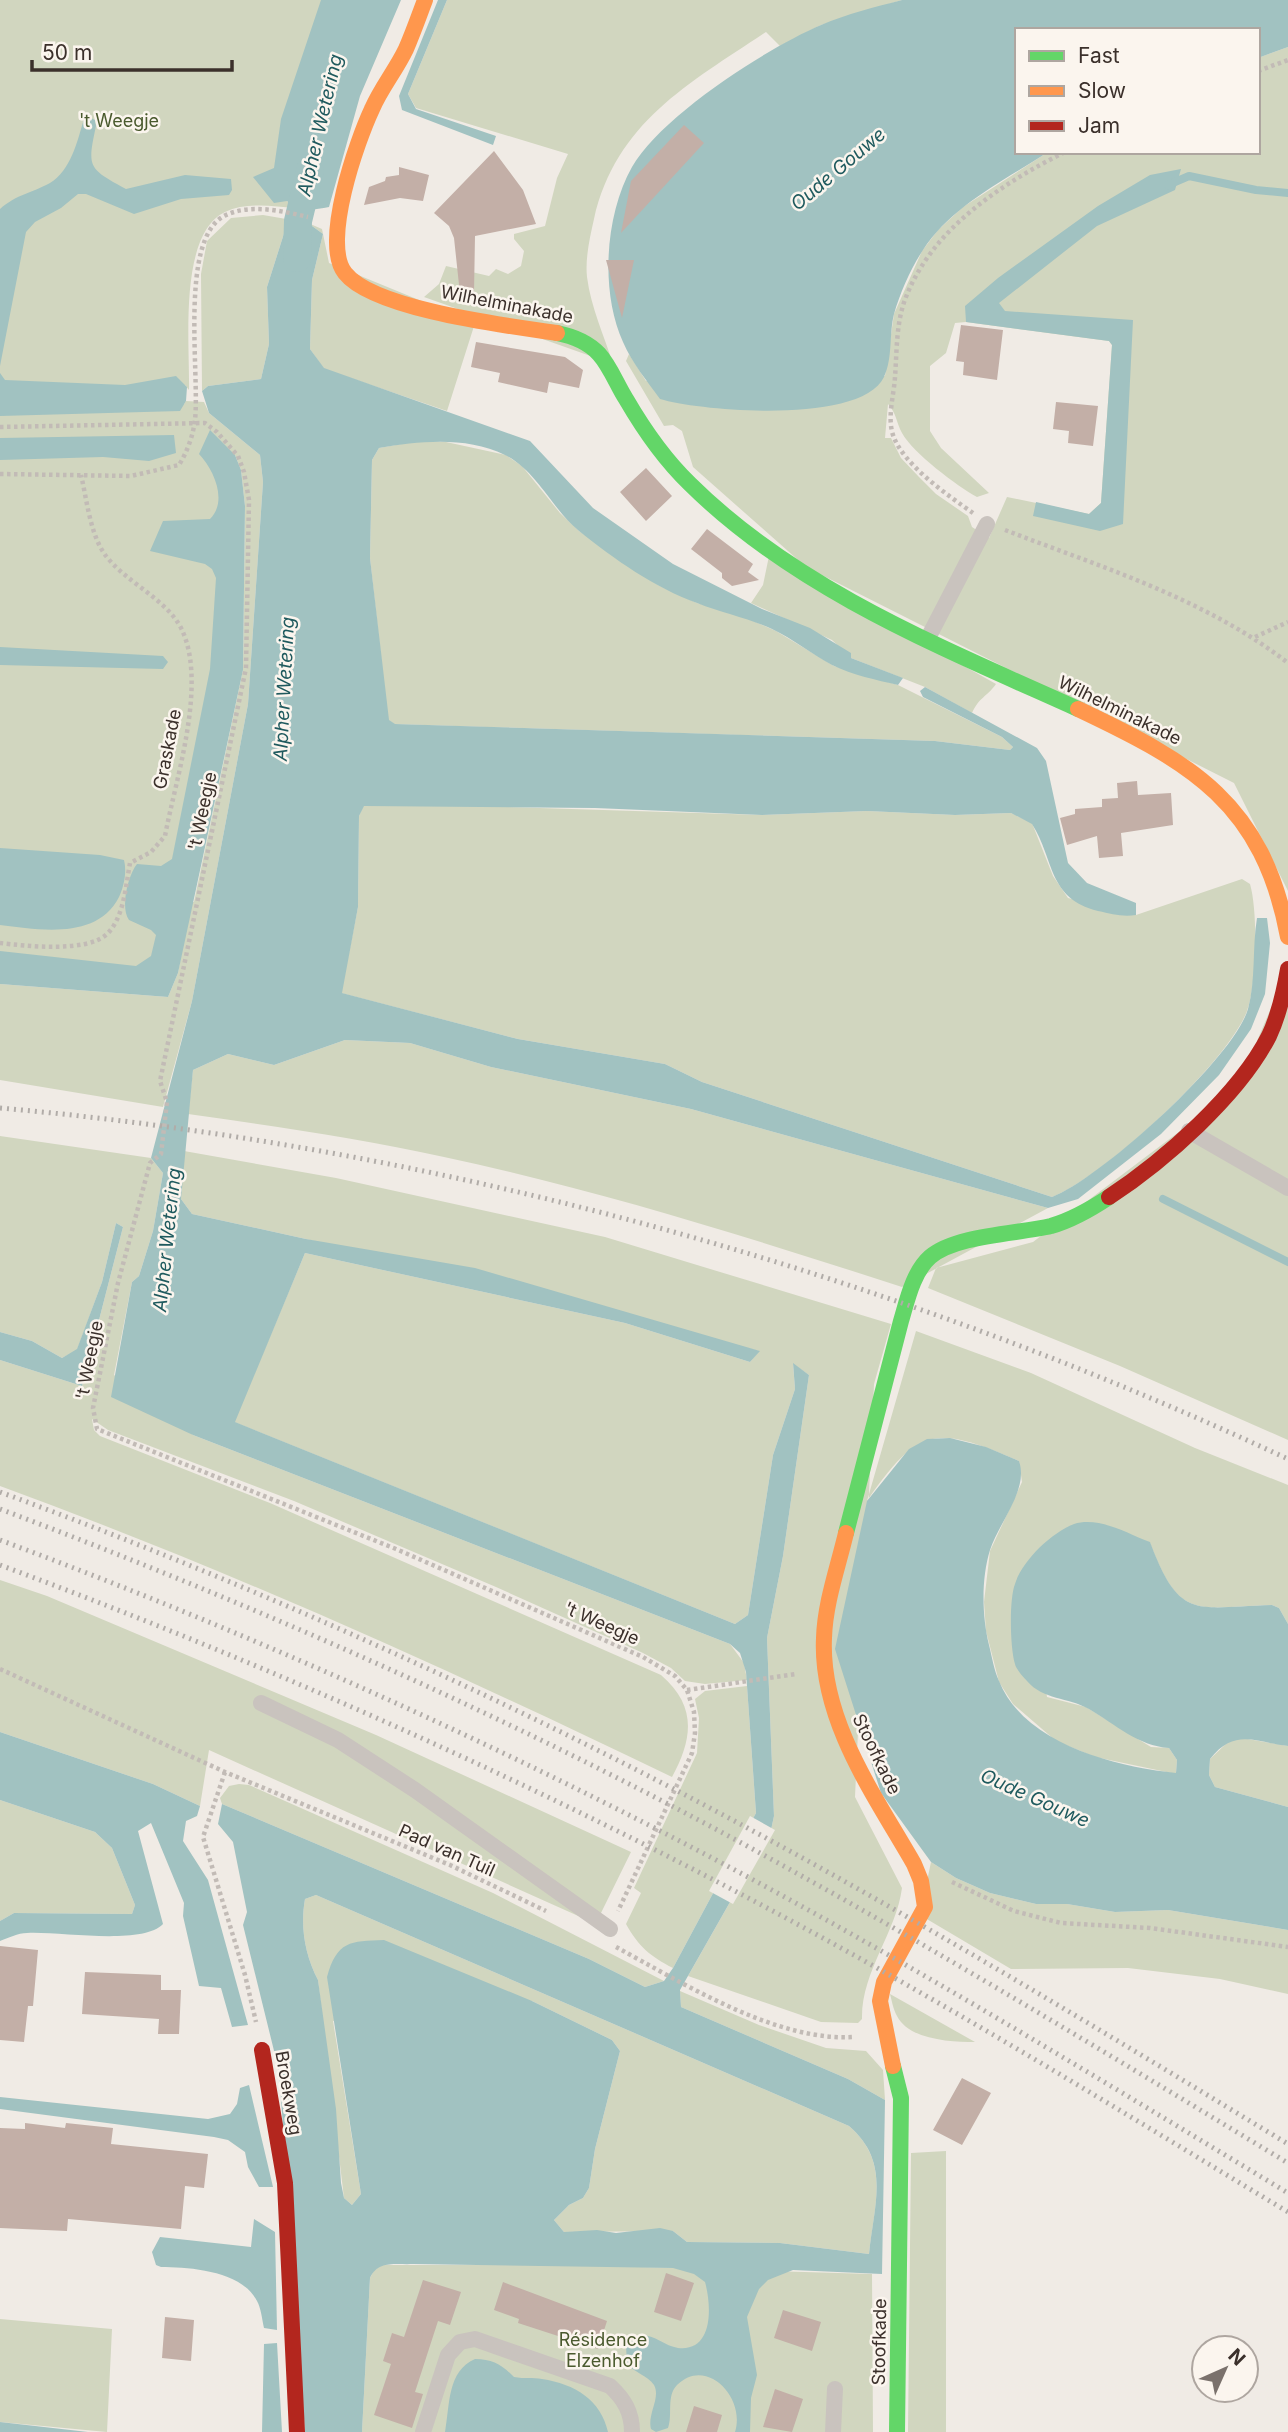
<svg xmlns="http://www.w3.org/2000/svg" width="1288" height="2432" font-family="Inter,sans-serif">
  <rect width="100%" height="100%" fill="#f0ebe5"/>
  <path fill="#d1d6bf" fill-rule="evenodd" d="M0,0h334l-47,201 8,7c-23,-2 -49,-6 -70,4 -47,22 -35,133 -36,178l-4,-5 -1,19 2,-3 18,1 5,11 51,42 3,27 -15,222 -56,297 -29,106 -163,-27v-96l168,13 10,-24 13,-71h3l49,-232 2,-164 -4,-36 -6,-15 -3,207 -62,312 -170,-15z
    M447,0h455l-81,25 -41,21 -14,-14c-76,51 -150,90 -172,187 -4,18 -9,39 -7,58 4,31 17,58 26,87l-189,-67 15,-13 7,-18 43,10 7,-7 12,5 13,-8 3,-15 -10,-12v-5l31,-8 12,-48 11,-24 -152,-46 -8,-14z
    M1288,47v844l-54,-108 -428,-216 -113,-100 -11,-36 -9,-6 -9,1 -38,-65 3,-7 17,27 239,-5 9,-62 28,-63 16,-21 25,-23 85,-55h210v-94zM966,322l143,19 3,4 -11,158 -12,11 -82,-17 -18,41 -17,-11 -4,-11 -32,-22 -17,-17 -18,-19 -10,-20h-6l3,-34c9,10 8,18 14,29 11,20 55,53 75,64l12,-4 -48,-45 -11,-17v-65l16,-13 9,-30z
    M263,215l29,5 -5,4 -20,63 2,57 -8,35 -53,7 -6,5 -1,-117 6,-33 24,-23z
    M308,223l14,6 7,34 146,60 -28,88 -123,-42 -14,-20 2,-69 11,-46z
    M418,441l28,1 60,13 16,11 38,47 19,18 79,54 39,18 41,11 38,17 58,35 64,19 104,52 11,10 -3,3 -75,-9 -541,-17 -6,-4 -18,-162 2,-98 7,-12z
    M769,556l227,128c-10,14 -16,12 -24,29l-47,-26 -74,-29 -19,-18 -81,-37 12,-18z
    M443,805l319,10 105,-4 88,4 56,-2 21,10 21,53 15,22 68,17 106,-36 8,5c8,27 7,101 -3,127 -19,51 -144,167 -195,186l-350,-115 -37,-18 -147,-25 -177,-46 17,-86 1,-91 4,-10z
    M1288,968v472l-168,-74 -192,-78 8,-20 97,-26 204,-154z
    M345,1040l65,3 81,24 200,42 357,99 -146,79c-151,-49 -304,-97 -458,-130 -85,-19 -171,-31 -256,-43l5,-44 35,-16 46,11z
    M0,1136l151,22 12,15 -10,58 -14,45 -7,6 -18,93 79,60 537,209 14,19 3,17 -42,4 -20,-3 -14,-13 -28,-15 -147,-66 -202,-86 -186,-71 -16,-11 2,11 6,6 170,67 391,172c36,31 32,63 11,102 -222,-107 -440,-206 -672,-291v-126l82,26 41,-159 -7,-4 -14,59 -25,68 -15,8 -30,-17 -32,-9z
    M184,1151l152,27 269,59 286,87 -17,60 -19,413 47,91c-6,45 -41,84 -40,131l-4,4 -37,-1 -133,-46 83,-146 3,-14 -7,-178 16,-82 26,-181 -16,-11 2,25 -22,66 -25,160 -13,9 -501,-202 71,-169 320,70 125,39 9,-11 -453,-112 -114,-25 -11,-15z
    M916,1331l115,42 164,75 93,37v139l-9,-16 -7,-3c-76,2 -92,17 -122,-62 -62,-25 -71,-31 -122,18l19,136 39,10 65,40 18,1 8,12 -1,14 -81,-17 -39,-16 -43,-37 -14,-22 -13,-51 -2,-29 6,-51 32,-69 -3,-21c-82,-35 -100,-36 -152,40z
    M0,1580l47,16 329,139 255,117 -31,63 -15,4 -376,-169 -9,56 -47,-22 -153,-52z
    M747,1686l9,127 -83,155c-22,-11 -35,-22 -47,-44l15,-31 -7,-5 63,-135 2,-35 -4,-19 10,-8z
    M1242,1738l46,8v61l-73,-20 -6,-12 1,-16 19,-18z
    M239,1784l10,1 244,108 171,88 -19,6 -56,-28 -367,-155 -2,-6 9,-12z
    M0,1800l95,32 17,16 23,57 -3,9 -118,-1 -14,8z
    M931,1862l25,16 34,15 46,11h31l48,8 53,-2 120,20v64l-68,-15 -92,-11 -117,1 -91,-54z
    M316,1895l533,231c42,36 25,79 20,128l-89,-11 -93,-1 -14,-11 -109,1 -10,-12 15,-15 14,-7 6,-10 6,-39 25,-98 -8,-11 -80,-39 -199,20 28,173 -9,11 -8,-7 -26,-218c-13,-25 -18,-53 -13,-81z
    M680,1991l79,34 67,23 40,3 17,19 2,30 -37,-21 -167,-72z
    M890,1994l85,48c-24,0 -66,-2 -78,-26 -4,-7 -5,-15 -7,-22z
    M946,2151v281h-38l3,-279z
    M382,2265h196l294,9 1,158h-511l8,-154 4,-8z
    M0,2319l112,10 -5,103 -107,-10z"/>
  <path fill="#a1c2c1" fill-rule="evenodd" d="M321,0h80l-41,96 -31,111c-16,3 -30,6 -42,-6l-13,2 -21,-26 21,-9 7,-49z
    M438,0h9l-39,94 8,15 80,27 -3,9 -91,-35 -3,-14z
    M902,0h386v47l-30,11v-28h-241v122h31c-43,28 -97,54 -125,98 -12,18 -23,43 -29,64 -5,19 -1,44 -10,63 -22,47 -180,35 -224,22 -13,-18 -28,-36 -37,-57 -23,-51 -18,-127 9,-175 29,-51 135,-119 189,-142 26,-11 54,-18 81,-25z
    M89,117l6,3 1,6c-9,42 -8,42 30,63l59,-14 46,4 1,11 -3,5 -48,4 -47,15 -48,-20h-8l-17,14 -26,14 -9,10 -26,134v-157c17,-15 32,-16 50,-26 21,-13 27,-41 34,-64z
    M1181,169l-6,21 -78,36 -98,77 6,8 128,9 -10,204 -23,7 -67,-15 3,-14 53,12 12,-11 11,-158 -3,-4 -143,-19 -1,-16 33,-28 100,-72 52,-31z
    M292,220l16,3 15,11 -11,46 -2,69 14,19 206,73 63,67 80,56 89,45 48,19 41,25v5l52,20 -5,7c-22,-5 -45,-10 -66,-20 -20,-11 -39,-26 -60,-36 -24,-11 -50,-16 -75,-26 -42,-15 -83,-44 -118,-72 -27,-22 -42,-60 -74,-76 -39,-19 -85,-14 -126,-7l-7,12 -2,98 19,162 6,4 540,17 75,9 3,-3 -11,-10 -79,-40 -3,-6 5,-4 112,61 9,13 22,102 19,20 49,20v12c-14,2 -24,-1 -38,-4 -51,-13 -43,-51 -66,-87l-21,-11 -56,2 -88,-4 -105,4 -167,-7 -231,-2 -5,10 -1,91 -16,86 176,46 147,25 37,18 350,115c48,-18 182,-139 196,-188 8,-29 4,-61 9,-91h10l3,25 -5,51 -14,35 -32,46 -58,59 -83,65 -30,9 -357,-99 -200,-42 -81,-24 -65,-3 -71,25 -46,-11 -35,16 -12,129 11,15 114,25 169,29 285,83 -10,11 -125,-39 -320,-70 -70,169 500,202 13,-9 25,-160 22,-66 -2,-26 16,12 -26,181 -16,82 7,178 -3,14 -91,160 1,17 167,72 37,21 -3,174 -89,-4 -25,10 -9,9 -12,28 10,58 -6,23 -1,34h-15c11,-35 -29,-76 -58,-47 -11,11 -4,30 -9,43l-12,4 -5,-3c-4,-15 10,-31 3,-44 -6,-9 -20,-13 -27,-21l-1,-18 15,-11c14,0 24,11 37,13 37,4 33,-45 27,-66l-11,-8 -21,-6 -260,-4c-17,1 -35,-4 -43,14l-8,154h-57l-26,-361 -36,-146 4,-13 -14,-70 -15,-18 4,-20 367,155 56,28 19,-6 9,-13 83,-155 -10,-141 -6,-19 -10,-9 -537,-209 -82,-38 21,-115 7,-6 14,-45 10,-58 -12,-15 41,-157 56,-297 15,-222 -3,-27 -51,-42 -7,-22 6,-5 53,-7 8,-35 -2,-57 20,-63zM316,1895l533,231c42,36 25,78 20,128l-89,-11 -93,-1 -14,-11 -13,-3 -44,5 -19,-3 -33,2 -10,-12 15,-15 14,-7 6,-10 6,-39 25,-98 -8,-11 -80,-39 -148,-61c-34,1 -47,1 -57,37l34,217 -9,11 -8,-7 -3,-15 -5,-74 -18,-129c-13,-25 -18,-53 -13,-81z
    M0,373l5,7 120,5 51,-9 11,11 -1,14 -6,10 -180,5z
    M210,430l25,25 6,15 4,36 -2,164 -65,303 -10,24 -168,-13v-33l136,15 15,-10 5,-21 -5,-5 -22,-10c-9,-12 -1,-45 8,-56l24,2 11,-7 38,-190 6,-91 -4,-9 -7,-5 -55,-13 13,-30 47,-2c18,-18 4,-49 -11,-65z
    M174,435l2,18 -27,8 -46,-4 -103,3v-22z
    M0,647l163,9 5,6 -5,7 -163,-4z
    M0,848l100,7 24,5c3,12 0,26 -5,37 -22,43 -79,33 -119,28z
    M116,1223l7,4 -41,159 -82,-26v-28l32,9 30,17 15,-9 25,-67z
    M950,1438l36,9 33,14c10,29 -20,61 -29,89 -9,29 -8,66 -1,95 3,12 5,25 10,36 25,63 117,86 177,92l1,-13 -8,-12c-31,-2 -54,-24 -80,-39 -21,-12 -46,-9 -62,-28 -4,-4 -11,-12 -12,-17 -5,-16 -6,-65 0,-80 7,-23 36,-51 59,-60 25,-8 54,10 76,18 30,80 46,65 122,63l7,3 9,16v122c-34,-4 -53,-18 -78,13l-1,16 6,12 73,20v123l-120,-20 -53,2 -48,-8h-31l-46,-11 -34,-15 -25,-16 -50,-69 -46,-144 32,-148 42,-52 18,-10z
    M0,1732l153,52 47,22 -3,10 -11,5 -3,20 25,39 40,145 -16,2 -11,-39 -22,-2 -16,-70 1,-13 -33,-80 -13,8 25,93c-21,22 -105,7 -136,9 -9,0 -19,5 -27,8v-20l14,-8 118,1 3,-9 -23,-57 -17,-16 -95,-32z
    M249,2085l24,102h-14l-11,-20 -3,-15 -17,-12 -14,-3 -214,-28v-12l208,22 22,-5 7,-10 3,-16z
    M254,2219l21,13 2,98 -13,-2c-2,-9 -3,-20 -7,-27 -15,-30 -67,-34 -96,-34l-5,-2 -4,-13 8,-15 91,10z
    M277,2343l5,89h-20l2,-88z
    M475,2359c18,0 27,6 39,18 10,2 19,0 28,2 33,5 59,21 66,53h-163c5,-27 2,-61 30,-73z
    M0,2422l88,10h-88z"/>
  <path fill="#f0ebe5" d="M750,1816l25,14 -42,74 -24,-13z"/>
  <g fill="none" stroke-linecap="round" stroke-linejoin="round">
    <path stroke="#a1c2c1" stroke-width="8" d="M1168,185l21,-9 67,14 32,3
      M1163,1199l125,63"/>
    <path stroke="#a1c2c1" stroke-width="28" d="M297,258l1,-37 12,-50"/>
  </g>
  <path fill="#c3afa7" d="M684,125l20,18 -83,90 10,-52z
    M494,151l29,39 13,34 -61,12 -1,57 -14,1 -6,-56 -5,-12 -15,-13z
    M399,167l30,8 -6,26 -23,-3 -36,7 5,-18 16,-6 1,-4 13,-2z
    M606,260h28l-12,58z
    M961,325l42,5 -6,50 -34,-5 1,-13 -8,-1z
    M476,342l89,15 18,13 -4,18 -30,-6 -2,11 -49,-11 2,-9 -29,-6z
    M1056,402l42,4 -5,40 -25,-3 1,-12 -16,-2z
    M646,468l26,28 -26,25 -26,-29z
    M707,529l46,35 -5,8 11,8 -27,6 -10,-8v-5l-31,-24z
    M1137,781l1,14 33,-2 2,32 -52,8 2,23 -24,2 -2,-22 -30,9 -7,-27 15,-4v-5l27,-2v-8l16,-1 -1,-15z
    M0,1946l38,4 -5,56h-5l-4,36 -24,-2z
    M85,1972l76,3v15h20l-2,44h-21l1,-15 -77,-5z
    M962,2078l29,15 -29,52 -29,-15z
    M25,2123l40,5 1,-5 47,5 -2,16 97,10 -4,34 -19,-2 -4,43 -113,-10 -1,12 -67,-3v-100l25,1z
    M666,2273l28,10 -13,38 -27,-9z
    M423,2280l38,12 -11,33 -12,-4 -23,71 8,2 -11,34 -38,-13 17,-51 -8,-3 9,-28 12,4z
    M503,2282l104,39 -9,28 -80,-26 1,-4 -25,-9z
    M783,2310l38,12 -9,29 -38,-13z
    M165,2317l29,3 -3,41 -29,-3z
    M775,2389l28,10 -11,33 -29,-5z
    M694,2406l28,9 -5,17h-31z"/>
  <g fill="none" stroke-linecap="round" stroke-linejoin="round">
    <path stroke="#c2bbb6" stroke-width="4.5" stroke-dasharray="3.5 3.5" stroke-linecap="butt" d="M1258,71l30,-11
      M0,427l205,-4 12,9 21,24 6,16 5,28 -3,168 -86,413 7,21 -6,52 -11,9 -32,120 -25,125 4,21 299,120 247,108 32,19 12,14 7,22 1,21 -3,20 -74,158
      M0,474l131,2 48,-11c8,-13 14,-29 16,-45 5,-46 -16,-180 29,-204 25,-13 58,-5 84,1
      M973,513c-24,-17 -70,-48 -80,-78 -6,-18 1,-40 2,-58 2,-27 1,-55 11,-80 27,-69 95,-113 159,-145
      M1005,530c96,37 201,69 283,133
      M1255,637l33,-15
      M0,943c26,3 87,10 107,-9 17,-16 19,-50 23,-71l21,-11 14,-16c11,-59 44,-156 15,-210 -16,-28 -54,-44 -74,-70 -16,-21 -19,-56 -25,-81
      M0,1669l225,103 225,93 96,46
      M687,1690l109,-16
      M225,1772l-22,65 42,138 11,47
      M952,1882l62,29 47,12 89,5 138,19
      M616,1947c67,36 160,95 238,90"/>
    <path stroke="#c9c3be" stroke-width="16" d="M927,640l60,-116
      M1189,1131l99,57
      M261,1703l77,37 77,50 195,139
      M423,2432l25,-77 12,-13 15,-3 135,47c14,13 22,26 22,46
      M833,2432l2,-43"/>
    <path stroke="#63d668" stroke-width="16" d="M557,333c15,3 31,9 42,21 11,12 18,31 27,45 18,31 38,60 64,85 107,106 253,164 388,225
      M846,1533l55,-212c6,-20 12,-49 29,-64 26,-22 87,-23 121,-31 21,-6 40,-17 58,-29
      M893,2066l8,32 -4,334"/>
    <path stroke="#ff974d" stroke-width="16" d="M425,0c-6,16 -12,33 -19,49 -10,21 -25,39 -34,60 -15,32 -51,134 -27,164 29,37 165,53 212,60
      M1078,709c114,54 185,94 210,228
      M846,1533c-8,34 -21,70 -22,105 -4,82 51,158 90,226l7,17 4,26 -41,75 -4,19 13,65"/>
    <path stroke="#b3261e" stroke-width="16" d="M1109,1197c55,-36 130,-102 160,-161 10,-21 15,-44 19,-67
      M262,2050l23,133 12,249"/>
    <path stroke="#b1aca8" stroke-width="5" stroke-dasharray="2 5" stroke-linecap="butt" d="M0,1108c442,39 887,164 1288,351
      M0,1492c243,89 481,195 710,316 197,104 387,220 578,336
      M0,1509c247,93 490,199 723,324 192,103 378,217 565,330
      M0,1540c245,91 485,198 716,320 195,103 383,219 572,333
      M0,1565c286,106 564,231 832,378 155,85 305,178 456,269"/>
  </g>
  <g text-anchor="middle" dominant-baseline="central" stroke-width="5" stroke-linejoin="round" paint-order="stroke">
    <g font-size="18" fill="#4a5a2e" stroke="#fbf5ee">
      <text x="119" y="120">'t Weegje</text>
      <text x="603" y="2339">Résidence<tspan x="603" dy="21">Elzenhof</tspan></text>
    </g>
    <g font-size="18" fill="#3b302b" stroke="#fbf5ee">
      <text transform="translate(507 304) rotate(11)">Wilhelminakade</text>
      <text transform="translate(1120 710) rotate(26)">Wilhelminakade</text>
      <text transform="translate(167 749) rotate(-79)">Graskade</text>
      <text transform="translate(202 811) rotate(-78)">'t Weegje</text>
      <text transform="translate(89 1360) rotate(-79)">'t Weegje</text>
      <text transform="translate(602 1623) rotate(24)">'t Weegje</text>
      <text transform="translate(877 1754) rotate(64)">Stoofkade</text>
      <text transform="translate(447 1850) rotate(24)">Pad van Tuil</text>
      <text transform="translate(289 2093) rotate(80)">Broekweg</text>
      <text transform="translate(879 2342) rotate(-89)">Stoofkade</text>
    </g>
    <g font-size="19" font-style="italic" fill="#1f5a5e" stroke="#fbf5ee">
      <text transform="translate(320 125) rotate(-77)">Alpher Wetering</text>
      <text transform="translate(838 169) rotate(-40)">Oude Gouwe</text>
      <text transform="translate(284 689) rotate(-87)">Alpher Wetering</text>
      <text transform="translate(167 1240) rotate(-84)">Alpher Wetering</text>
      <text transform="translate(1035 1798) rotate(24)">Oude Gouwe</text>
    </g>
  </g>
  <rect x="1015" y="28" width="245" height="126" fill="#fbf5ee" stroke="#aea6a0" stroke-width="2"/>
  <rect x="1029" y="51" width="35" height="10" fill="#63d668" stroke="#aea6a0" stroke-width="2"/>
  <text x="1078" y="63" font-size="21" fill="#3b302b">Fast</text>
  <rect x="1029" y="86" width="35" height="10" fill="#ff974d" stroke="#aea6a0" stroke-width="2"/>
  <text x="1078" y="98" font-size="21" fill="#3b302b">Slow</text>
  <rect x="1029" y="121" width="35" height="10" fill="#b3261e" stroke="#aea6a0" stroke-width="2"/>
  <text x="1078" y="133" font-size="21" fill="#3b302b">Jam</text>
  <g transform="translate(1225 2369) rotate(45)"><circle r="33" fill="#fbf5ee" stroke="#aea6a0" stroke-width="2"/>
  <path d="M0-5L12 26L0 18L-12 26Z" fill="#7a716c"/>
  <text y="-10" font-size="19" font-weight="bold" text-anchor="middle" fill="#3b302b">N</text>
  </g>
  <path d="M32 60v10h200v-10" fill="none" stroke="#3b302b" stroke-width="3.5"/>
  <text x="42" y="60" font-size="21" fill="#3b302b" stroke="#fbf5ee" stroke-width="5" paint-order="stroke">50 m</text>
</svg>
